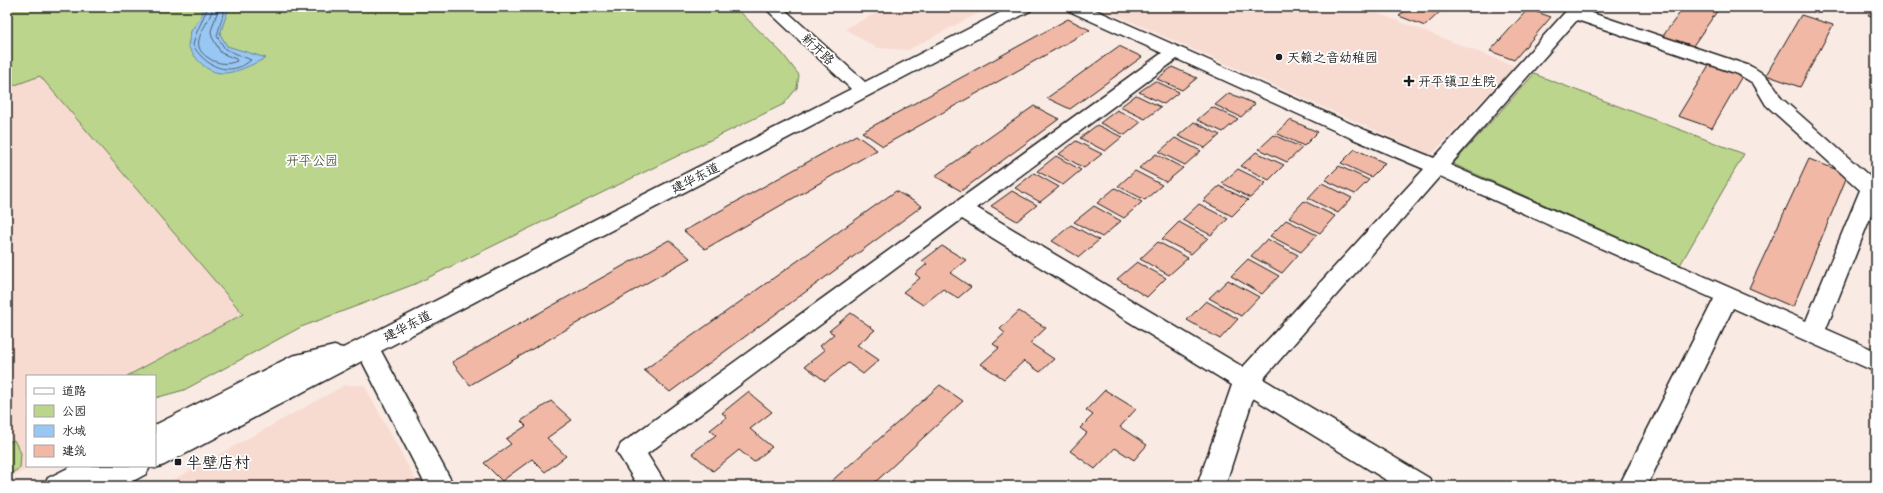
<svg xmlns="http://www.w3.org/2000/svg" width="1883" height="493" font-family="Itim,'LXGW WenKai TC',sans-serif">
  <rect width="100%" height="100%" fill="#faeae4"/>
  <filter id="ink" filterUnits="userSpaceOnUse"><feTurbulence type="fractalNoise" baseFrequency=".025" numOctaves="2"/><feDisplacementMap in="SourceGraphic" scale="8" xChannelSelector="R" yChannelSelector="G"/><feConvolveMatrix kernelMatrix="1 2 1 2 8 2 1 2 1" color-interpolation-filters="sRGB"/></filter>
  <g filter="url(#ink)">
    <path fill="#f7dbd1" d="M888,7h102l-82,43 -31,-2 -32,-19z
      M1098,7h264l153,59 -84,89z
      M40,76l203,238 -116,62h-100v90h6l-26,13v-3l13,-8 -6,-28 -7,3v-355z
      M345,385h19l55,101h-257z"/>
    <path fill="#bbd58c" stroke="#6c7854" d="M7,7h728l47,46 17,22 -2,13 -13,16 -369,180 -114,43 -117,63 -29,8v-22h-28l116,-62 -203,-238 -33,12z
      M1534,74l210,80 -64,111 -227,-101z
      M14,440l7,13 -1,15 -13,8v-33z"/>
    <path fill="#99c7f4" stroke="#67839e" d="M204,7h25l-9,27 7,12 39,12c-35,17 -55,27 -78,-12l3,-15 11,-16z"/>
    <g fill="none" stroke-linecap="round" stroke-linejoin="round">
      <path stroke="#4e6072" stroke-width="1" d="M208,7l-12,27 -3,11c12,22 37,33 58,15l-26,-11 -8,-13 8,-29
        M213,7c-3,19 -29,37 -3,52 8,5 18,6 27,2l-1,-2 -15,-6 -9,-16 -1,-6 8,-24"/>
    </g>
    <path fill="#f0b8a5" stroke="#1c1c1c" d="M1409,7h36l-20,19 -26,-10z
      M1570,7h32l-8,8z
      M1684,7h36l-30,43 -30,-10z
      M1873,7h3v10l-8,-2z
      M1528,9l23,8 -37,43 -24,-9z
      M1801,15l32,10 -33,62 -34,-12z
      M1068,19l22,11 -207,116 -21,-14z
      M1119,46l23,11 -72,52 -23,-11z
      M1709,65l33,11 -30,52 -34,-12z
      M1172,67l25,11 -15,12 -25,-11z
      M1155,81l24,11 -15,12 -25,-12z
      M1229,93l26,11 -14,13 -26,-12z
      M1136,95l25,12 -16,12 -25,-12z
      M1034,106l25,13 -98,72 -26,-15z
      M1212,107l26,12 -15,13 -26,-12z
      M1117,110l24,12 -16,13 -25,-12z
      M1290,120l28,12 -14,14 -28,-13z
      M1194,122l26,13 -15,13 -27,-12z
      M1097,125l25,12 -17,14 -25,-13z
      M856,135l21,15 -172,99 -21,-18z
      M1274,135l28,13 -15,14 -28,-13z
      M1175,138l26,13 -16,14 -26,-13z
      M1076,141l26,13 -18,14 -25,-14z
      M1355,149l30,14 -14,14 -30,-14z
      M1256,152l28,13 -15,15 -28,-14z
      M1156,154l27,14 -17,14 -27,-14z
      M1056,156l25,14 -18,15 -26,-14z
      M1809,159l39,15 -55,133 -44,-19z
      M1339,166l30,14 -14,14 -30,-14z
      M1238,169l28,14 -16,15 -28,-15z
      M1135,171l27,14 -17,15 -27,-14z
      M1034,173l25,14 -19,15 -25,-14z
      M1322,183l30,15 -14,15 -30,-15z
      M1219,186l29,14 -16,16 -29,-15z
      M1115,188l27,14 -18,16 -27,-15z
      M896,191l26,15 -252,186 -26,-22z
      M1012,191l25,14 -20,16 -26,-15z
      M1304,201l31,15 -15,17 -31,-16z
      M1199,204l29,15 -17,16 -29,-15z
      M1094,206l27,15 -19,16 -28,-15z
      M1286,220l31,15 -16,17 -31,-16z
      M1179,222l29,16 -17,16 -29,-15z
      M1071,225l28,15 -20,17 -27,-16z
      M1267,239l31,16 -16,18 -31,-17z
      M669,240l21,18 -220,127 -18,-23z
      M1158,242l30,16 -19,17 -29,-16z
      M942,246l24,14 -16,13 21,14 -13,11 -15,-9 -20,16 -20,-13 17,-14 -5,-4 12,-10 -5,-3z
      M1248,259l31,17 -17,18 -31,-18z
      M1137,262l29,16 -19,19 -30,-18z
      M1228,280l31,17 -18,19 -32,-18z
      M1206,301l32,18 -18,20 -33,-19z
      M1019,311l27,17 -16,15 24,16 -14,13 -16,-11 -20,18 -23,-15 18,-16 -6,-4 12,-11 -5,-4z
      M851,313l24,17 -18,15 22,15 -16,14 -15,-11 -23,18 -20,-15 20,-16 -5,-4 14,-12 -5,-3z
      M940,385l23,16 -92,85h-45z
      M1105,390l31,19 -16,18 27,18 -13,15 -19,-12 -20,21 -25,-18 17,-18 -7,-5 13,-13 -7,-5z
      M748,392l24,20 -22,17 22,18 -18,15 -15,-12 -26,21 -21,-18 24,-18 -6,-5 17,-13 -5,-4z
      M551,401l21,19 -25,18 19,18 -21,16 -13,-13 -30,22 -18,-18 27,-19 -5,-5 20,-13 -5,-5z"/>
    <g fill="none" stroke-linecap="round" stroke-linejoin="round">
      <g stroke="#1c1c1c" stroke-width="3">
        <path id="street" d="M1067,7h22l276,123 69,28 134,-149 6,-1 6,1 170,57c16,8 24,17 31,32l95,84v21l-50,126 50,22v21l-143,-64 -86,178h-28l95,-187 -274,-123 -177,203 166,99 4,8h-37l-143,-88 -28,88h-28l35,-101 -270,-166 -315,235 20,32h-29l-21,-34 4,-8 541,-391 -93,-42zM1577,20l161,54 15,9 13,22 94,85 -54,131 -356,-156zM1177,59l174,79 73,31 -181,198 -266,-159z"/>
      </g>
      <g stroke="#1c1c1c" stroke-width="3">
        <path id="secondary" d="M764,7h18l83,75 146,-75h21l-2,4 -649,340 73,135h-28l-64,-125 -198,104 -9,3 -5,-1 -4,7 -22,12h-80l4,-8 24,-12h83v-41l137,-69 42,-10 9,2 508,-259z"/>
      </g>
      <use href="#street" fill="#fff" fill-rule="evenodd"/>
      <use href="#secondary" fill="#fff" fill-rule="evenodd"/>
    </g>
  </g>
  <g fill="#1c1c1c" stroke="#fff" stroke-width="1.5">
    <circle cx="1279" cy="57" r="4"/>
    <path d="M1407 75h4v4h4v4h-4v4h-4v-4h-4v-4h4z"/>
    <rect x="174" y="458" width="8" height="8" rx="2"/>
  </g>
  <g text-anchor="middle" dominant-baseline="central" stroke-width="3.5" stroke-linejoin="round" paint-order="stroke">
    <g font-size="13" fill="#1c1c1c" stroke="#fff">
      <text transform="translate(818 49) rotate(43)">新开路</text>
      <text transform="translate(695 178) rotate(-27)">建华东道</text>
      <text transform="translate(407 326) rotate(-27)">建华东道</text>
    </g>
    <g font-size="13" fill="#1c1c1c" stroke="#fff" text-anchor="start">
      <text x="1287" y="57">天籁之音幼稚园</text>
      <text x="1418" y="81">开平镇卫生院</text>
    </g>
    <g font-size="13" fill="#545d43" stroke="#fff">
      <text x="312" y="160">开平公园</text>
    </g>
    <g font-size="16" fill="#1c1c1c" stroke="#fff" text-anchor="start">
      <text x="186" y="462">半壁店村</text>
    </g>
  </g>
  <rect width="1883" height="493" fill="none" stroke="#fff" stroke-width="24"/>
  <rect x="12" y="12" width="1859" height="469" fill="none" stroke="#1c1c1c" stroke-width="1.5" filter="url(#ink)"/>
  <rect x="26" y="375" width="130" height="92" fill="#ffffff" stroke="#a4a4a4"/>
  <rect x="34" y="388" width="20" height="6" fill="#ffffff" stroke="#a4a4a4"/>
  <text x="62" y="395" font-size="12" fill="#1c1c1c">道路</text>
  <rect x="34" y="405" width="20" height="12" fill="#bbd58c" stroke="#a4a4a4"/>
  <text x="62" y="415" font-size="12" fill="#1c1c1c">公园</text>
  <rect x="34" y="425" width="20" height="12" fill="#99c7f4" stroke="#a4a4a4"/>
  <text x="62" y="435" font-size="12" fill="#1c1c1c">水域</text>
  <rect x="34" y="445" width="20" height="12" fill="#f0b8a5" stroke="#a4a4a4"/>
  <text x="62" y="455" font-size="12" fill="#1c1c1c">建筑</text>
</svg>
